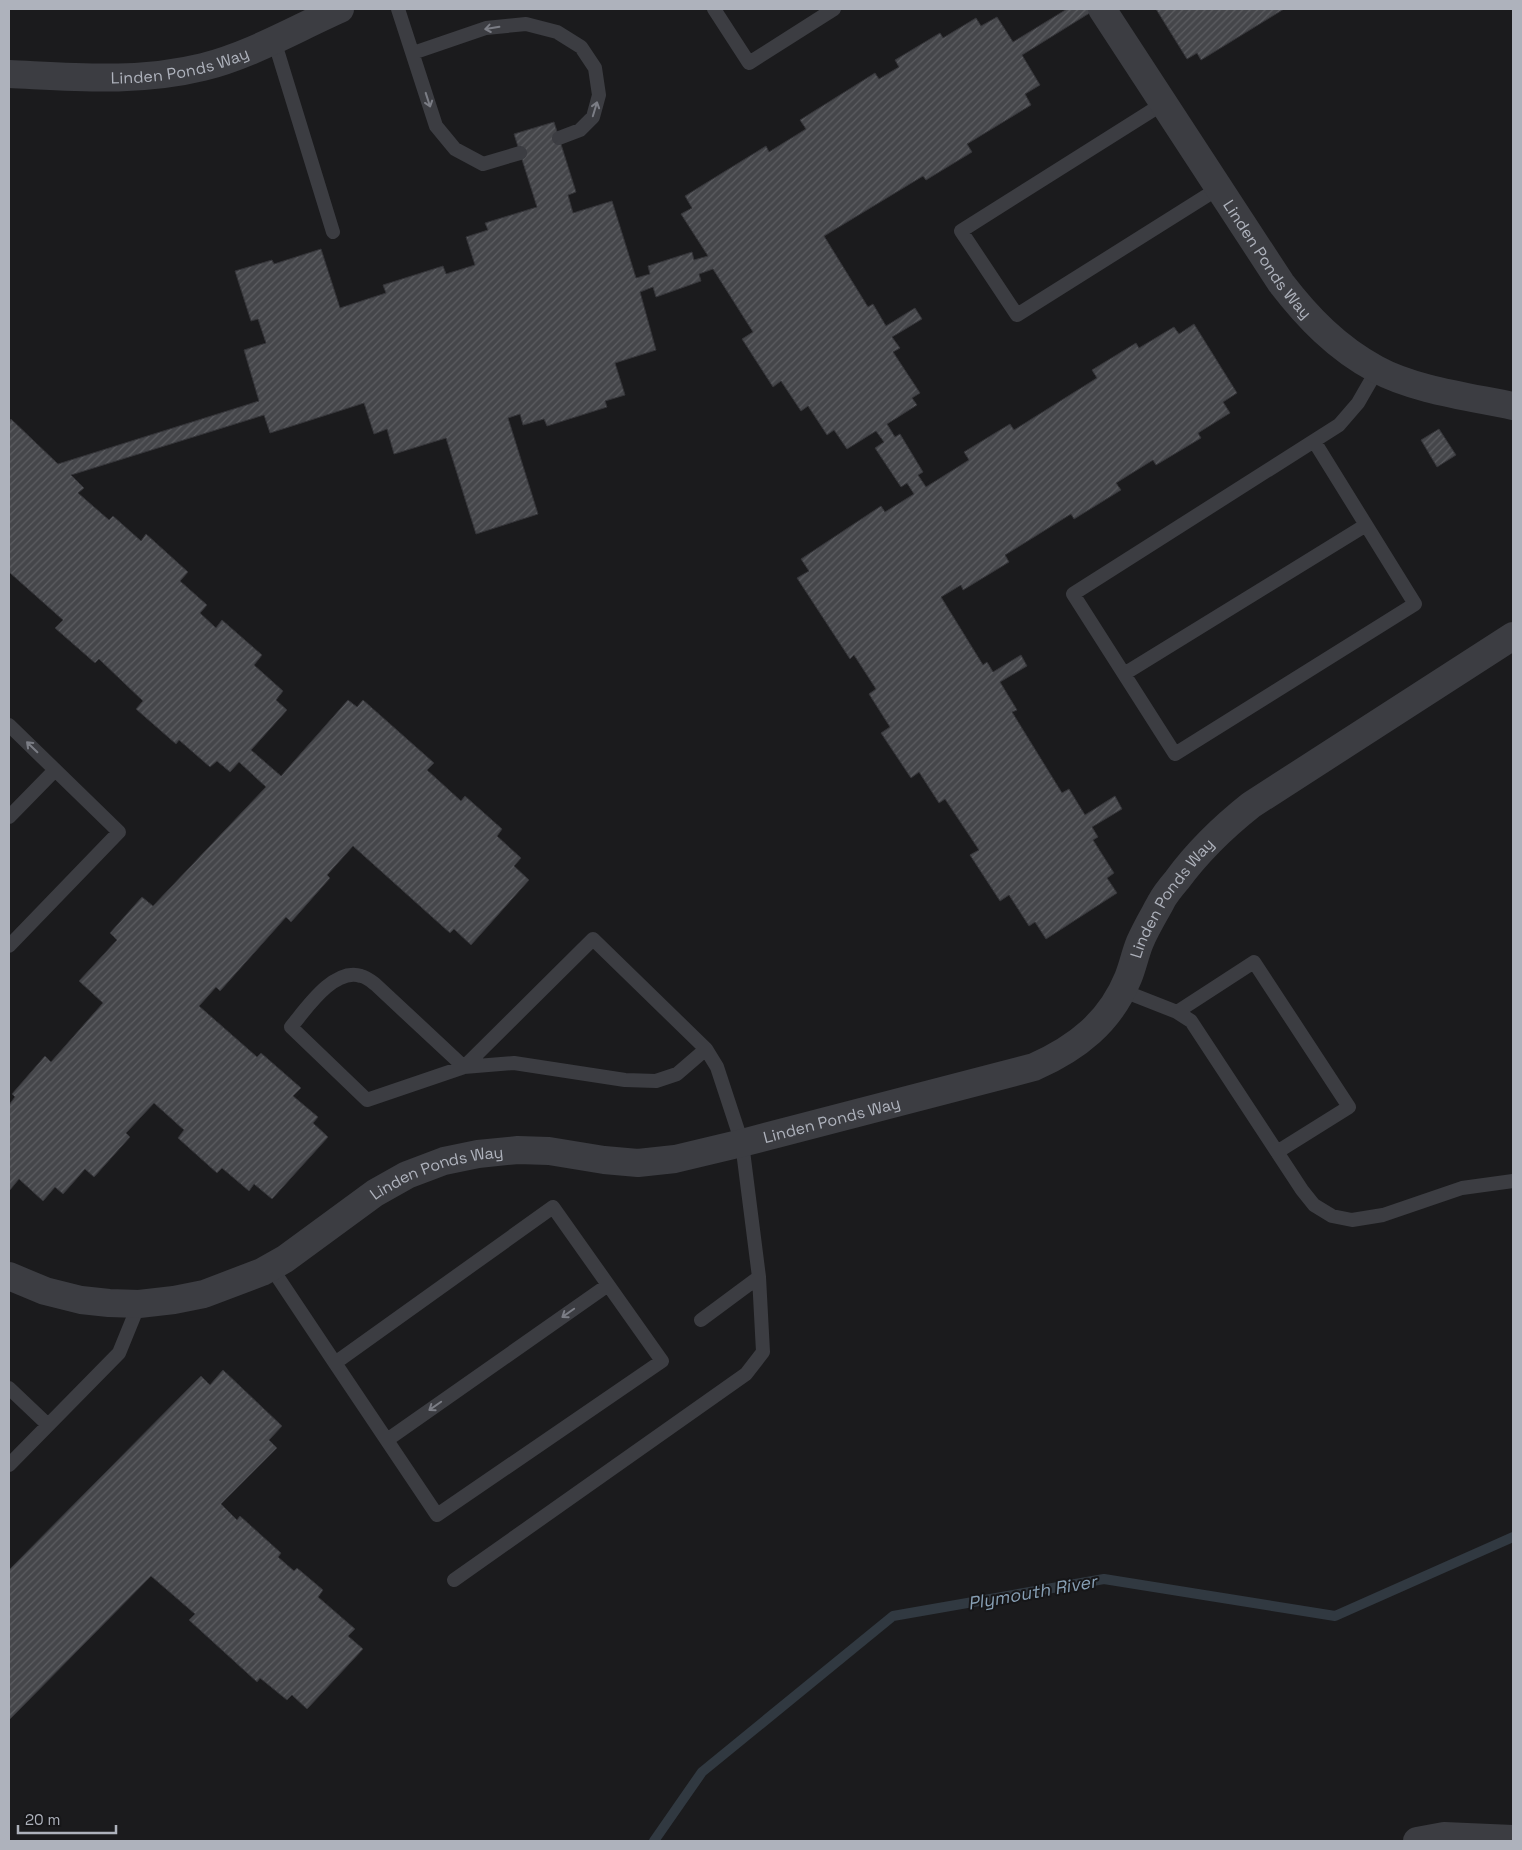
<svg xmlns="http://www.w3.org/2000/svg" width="1522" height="1850" font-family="'Space Grotesk',sans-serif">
  <defs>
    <pattern id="building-hatch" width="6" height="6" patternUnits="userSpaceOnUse" patternTransform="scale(1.25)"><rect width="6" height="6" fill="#45464a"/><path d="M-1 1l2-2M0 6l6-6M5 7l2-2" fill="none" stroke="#5d5e62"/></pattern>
  </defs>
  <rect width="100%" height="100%" fill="#1b1b1d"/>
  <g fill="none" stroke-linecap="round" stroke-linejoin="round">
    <path stroke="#313941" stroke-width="10" d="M654,1841l48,-69 191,-156 211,-37 231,37 178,-79"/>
  </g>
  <path fill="url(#building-hatch)" stroke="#353539" d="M1067,9h29l-74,46 18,30 -15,9 6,11 -64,39 5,8 -46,28 -3,-4 -99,60 44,71 5,-3 13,22 29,-18 7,11 -30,18 8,11 -7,4 27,41 -8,5 5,7 -30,19 8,13 5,-3 23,38 -5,3 8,12 43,-27 -5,-8 46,-28 4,6 83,-52 -5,-8 44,-27 3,5 35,-21 5,7 15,-10 43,69 -14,9 7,11 -32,20 3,5 -45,27 -3,-5 -37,23 5,7 -47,29 -3,-5 -66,41 4,7 -46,28 -2,-5 -20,12 42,68 4,-3 6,10 28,-17 6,11 -27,16 17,28 -5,2 50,81 7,-4 16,26 30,-19 7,13 -30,18 6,10 -5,3 21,33 -7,5 10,15 -71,46 -11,-17 -6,4 -20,-31 -9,6 -30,-46 9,-5 -34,-51 -6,4 -20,-31 -8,6 -30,-45 9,-6 -21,-33 7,-5 -22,-34 -4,4 -53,-81 12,-7 -8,-12 80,-53 4,6 29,-18 -7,-11 -6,4 -26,-39 9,-6 -8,-11 -29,18 -13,-19 -7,5 -19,-29 -7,5 -20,-30 -8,6 -31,-48 11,-7 -40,-63 -14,5 2,7 -45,16 -3,-10 -13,5 16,58 -41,13 10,32 -20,6 2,6 -60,19 -3,-7 -21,6 -3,-11 -12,4 30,96 -62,20 -30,-96 -52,16 -7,-25 -13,5 -10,-31 -94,30 -6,-18 -193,60 13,13 -6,5 31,27 4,-4 28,25 5,-7 42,38 -8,9 27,24 -7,8 16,15 6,-8 40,35 -8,10 29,26 -7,9 11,10 -36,40 30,26 67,-76 9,7 6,-7 71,63 -7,7 34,31 4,-5 37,33 -5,7 24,22 -7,8 15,14 -58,65 -17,-16 -4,4 -97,-87 -26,29 3,3 -39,44 -5,-5 -66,74 -4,-4 -17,19 58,51 4,-4 40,35 -8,8 25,21 -5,6 15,14 -56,62 -18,-15 -5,7 -27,-23 -5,5 -39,-35 6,-8 -30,-27 -28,30 4,4 -36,40 -9,-8 -22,25 -8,-7 -12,14 -24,-22 -10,12v-86l6,-8 -3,-3 33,-38 6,6 52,-59 -24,-22 38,-41 -7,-7 32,-36 11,9 113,-119 -27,-25 -9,10 -13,-11 -7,6 -31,-27 -3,4 -40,-35 7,-8 -44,-42 -4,4 -40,-35 8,-8 -54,-48v-150l2,-3 47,45 201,-63 -15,-51 22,-7 -8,-24 -7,2 -16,-50 37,-11 2,4 47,-15 19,59 46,-15 -3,-8 60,-19 3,8 29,-9 -9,-28 22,-7 -3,-7 52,-16 -23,-73 40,-12 22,70 -8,3 5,18 39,-12 24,77 14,-4 -2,-8 44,-14 2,8 14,-4 -27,-42 11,-6 -7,-12 81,-50 3,6 37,-23 -6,-9 75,-47 4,6 20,-12 -4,-7 45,-27 3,5 33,-20 5,8 16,-9 16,25z
    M1156,9h128l-83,51 -4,-7 -10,6z
    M1439,429l17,26 -19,12 -16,-27z
    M223,1370l59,56 -13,14 8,8 -56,56 16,16 3,-4 41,37 -3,4 16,14 3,-3 26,22 -5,7 37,32 -7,7 15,13 -56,60 -15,-14 -5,5 -27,-22 -3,4 -68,-62 6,-6 -44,-38 -142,144v-150l192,-194 9,9z"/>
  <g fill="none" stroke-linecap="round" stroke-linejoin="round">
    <path stroke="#3c3d42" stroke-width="14" d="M398,9l38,117 19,23 28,15 37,-11
      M714,9l35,54 85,-54
      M274,40l59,192
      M413,53l73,-25 40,-4 31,8 24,15 14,21 4,27 -6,22 -13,13 -21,8
      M1164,103l-203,128 56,84 202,-127
      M1314,441l101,163 -240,150 -102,-160 266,-169 19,-22 19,-33
      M1124,674l242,-149
      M9,725l110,107 -110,114
      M9,817l46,-47
      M1121,990l56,22 14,9 111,169 12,15 18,11 20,4 31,-5 79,-27 51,-7
      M1177,1012l77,-50 95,145 -72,45
      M553,1207l109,154 -225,154 -102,-152z
      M271,1267l64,96
      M701,1320l58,-43
      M9,1388l39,37
      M387,1440l221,-155
      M9,1465l110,-112 20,-49
      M454,1580l292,-206 17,-22 -4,-75 -17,-134 -25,-76 -11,-18 -113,-110 -129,128 -89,-83c-4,-3 -9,-7 -14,-8 -27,-9 -55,33 -70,51l76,73 97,-33 50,-4 111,17 31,1 21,-7 29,-25"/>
    <g stroke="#3c3d42" stroke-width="28">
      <path id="s1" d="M1102,9l179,274c27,35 56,65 95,86 38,21 95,28 137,37"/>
      <path id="s2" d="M9,74c66,3 129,9 194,-7 48,-12 92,-38 137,-58"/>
      <path id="s3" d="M9,1276l36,15 36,9 28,3 30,1 35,-4 30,-6 58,-22 23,-13 90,-66 32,-18 37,-14 34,-7 40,-4 31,1 55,9 34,3 37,-4 67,-16 292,-76c43,-19 76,-45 94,-89 5,-12 7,-24 12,-36 6,-14 14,-27 21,-40 4,-8 10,-15 16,-22 22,-30 45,-52 74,-75l262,-169"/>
      <path d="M1417,1841l27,-5 69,3"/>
    </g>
  </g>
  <defs><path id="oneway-shaft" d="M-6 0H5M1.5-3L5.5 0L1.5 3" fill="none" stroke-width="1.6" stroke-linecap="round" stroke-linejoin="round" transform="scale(1.25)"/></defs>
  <g stroke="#7b7d85">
    <use href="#oneway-shaft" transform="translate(492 28) rotate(171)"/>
    <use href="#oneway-shaft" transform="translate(428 100) rotate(72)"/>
    <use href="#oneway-shaft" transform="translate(595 109) rotate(-73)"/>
    <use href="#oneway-shaft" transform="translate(32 747) rotate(-136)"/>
    <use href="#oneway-shaft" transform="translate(568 1313) rotate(145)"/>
    <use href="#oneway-shaft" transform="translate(435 1406) rotate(145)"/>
  </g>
  <g text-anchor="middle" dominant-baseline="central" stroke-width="4" stroke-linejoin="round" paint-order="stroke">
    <g font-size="16" fill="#aeb2bc" stroke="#161618">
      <text stroke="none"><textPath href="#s2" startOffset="172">Linden Ponds Way</textPath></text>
      <text stroke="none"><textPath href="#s1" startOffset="300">Linden Ponds Way</textPath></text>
      <text stroke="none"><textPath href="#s3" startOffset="1305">Linden Ponds Way</textPath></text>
      <text stroke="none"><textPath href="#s3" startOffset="871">Linden Ponds Way</textPath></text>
      <text stroke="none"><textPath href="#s3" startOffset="466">Linden Ponds Way</textPath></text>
    </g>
    <g font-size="18" font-style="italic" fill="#879fb4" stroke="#161618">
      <text transform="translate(1032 1592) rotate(-10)">Plymouth River</text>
    </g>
  </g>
  <rect width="1522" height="1850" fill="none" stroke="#aeb2bc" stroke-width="20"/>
  <path d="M18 1825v8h98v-8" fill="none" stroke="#aeb2bc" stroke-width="2.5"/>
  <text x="25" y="1825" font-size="15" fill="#aeb2bc" stroke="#161618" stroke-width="4" paint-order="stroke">20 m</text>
</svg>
